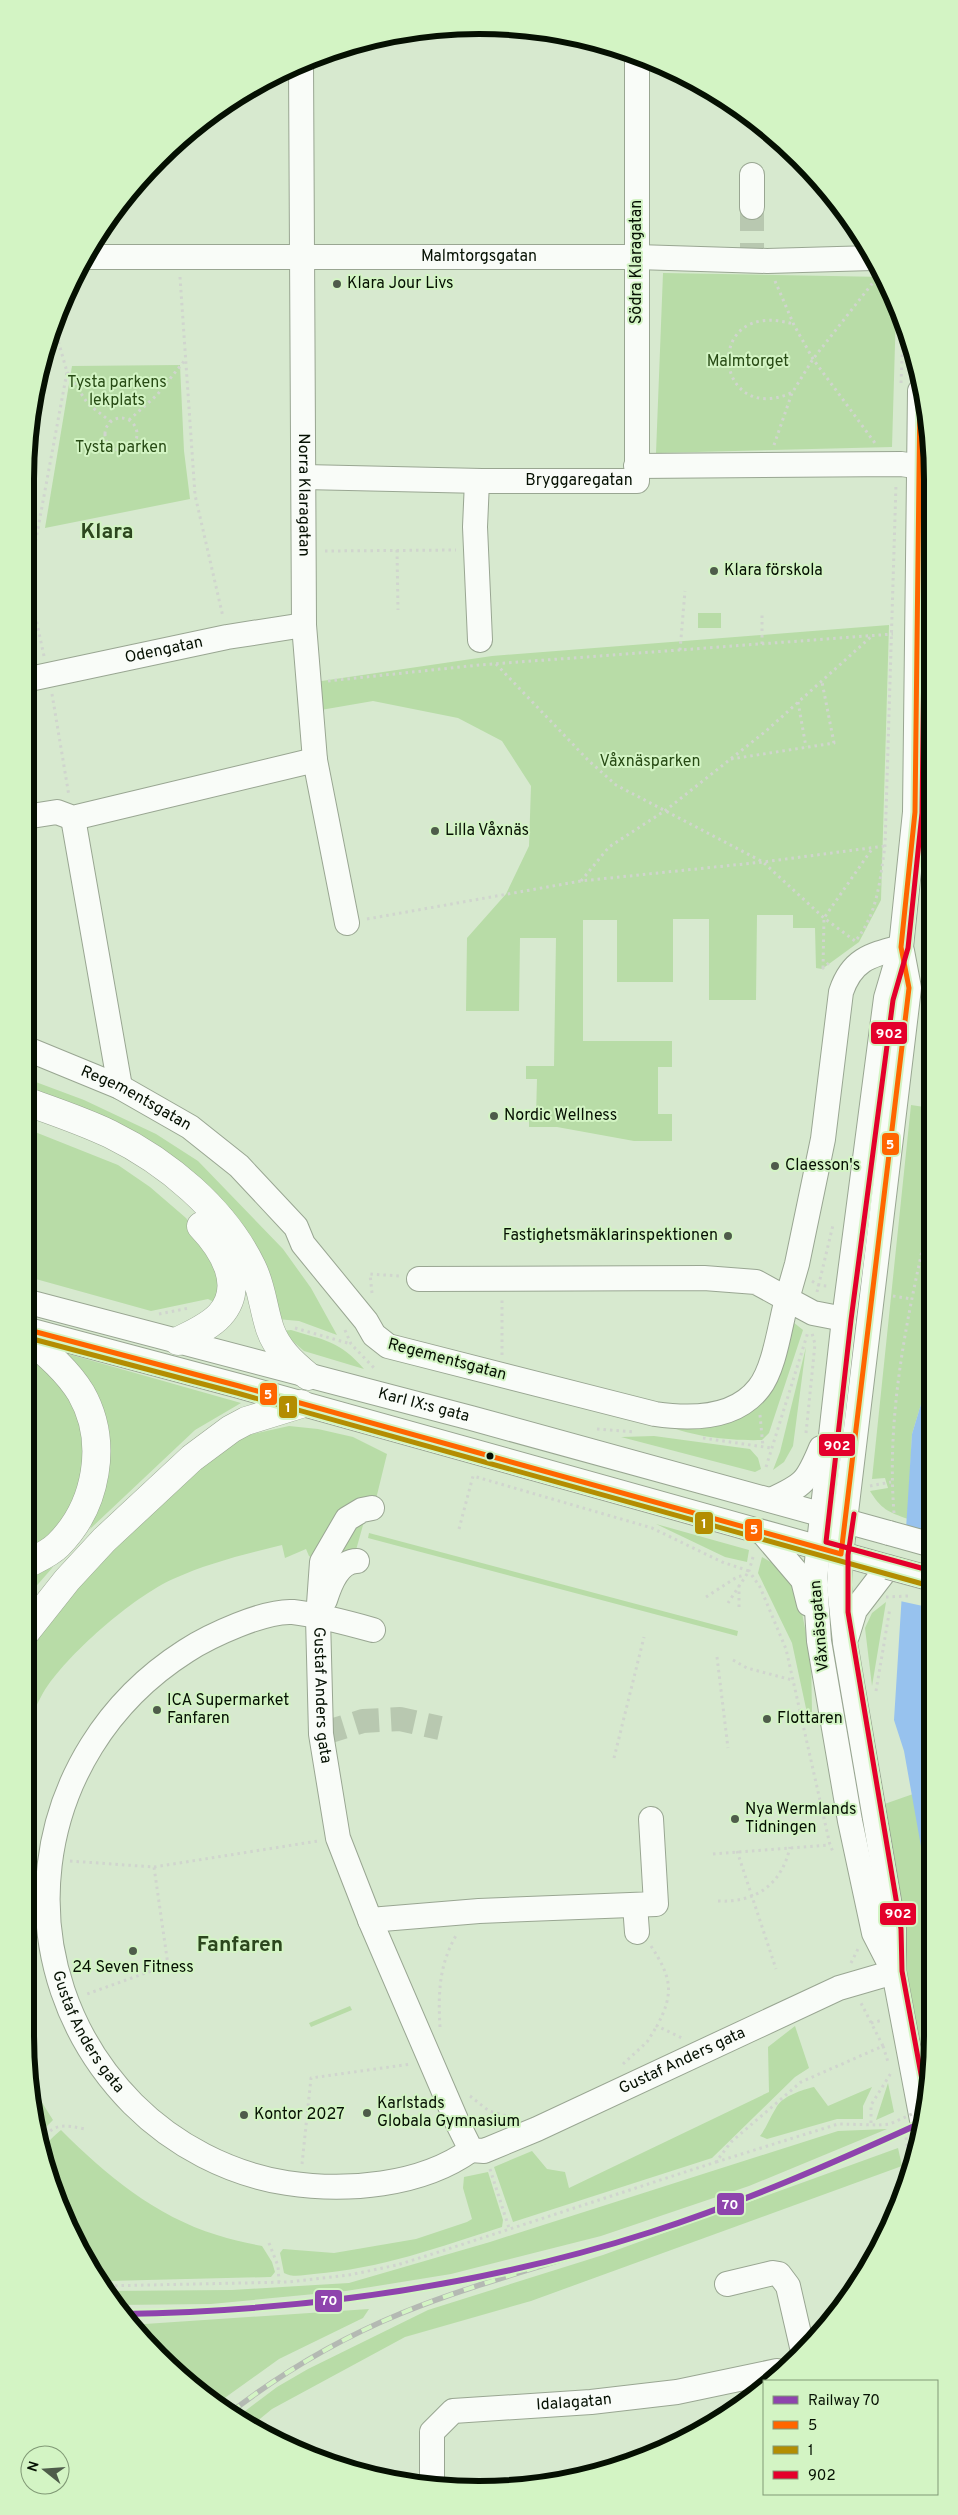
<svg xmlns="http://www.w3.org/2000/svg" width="958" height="2515" font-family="Overpass,sans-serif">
  <rect width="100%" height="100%" fill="#d7e9cf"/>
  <path fill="#b8dca7" d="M663,273l222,4 11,33 -4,137 -236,6z
    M180,365l4,86 6,48 -145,29 27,-162z
    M698,613h23v15h-23z
    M889,625l-8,275 -22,42 -37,27 -6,-1 -1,-40h-22v-13h-36l-1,85h-47v-81h-36v63h-56v-62h-34v121h89v26h-14v47h14v27h-38l-77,-14h-28v-11h7l1,-37h-11v-13h28l2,-128h-36l-1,73h-53l1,-73 39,-44 23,-48 2,-60 -29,-45 -44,-23 -85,-17 -58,10 -7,-28 184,-27z
    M25,1078l59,22 72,34 42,27 85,88 28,39 26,47 -38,-14 -22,-2 -46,-99 -206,-128z
    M911,1105l20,3v263l-19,63 -4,85c-20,-7 -27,-10 -38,-28l18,-3 -3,-10 -13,1z
    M25,1128l93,37 32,22 36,31 19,25 17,42 -6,18 -8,-4 -57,12 -126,-35z
    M793,1322l10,8 -34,103 -7,7c-28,1 -70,-3 -96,-15l76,-14z
    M291,1330c33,10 49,11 73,39l-60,-18 -23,-20z
    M806,1347l-13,99 -9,16 -11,8 7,-18z
    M61,1352l180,51 -46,27 -105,99 10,-29z
    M25,1353l19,11 36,49 7,32 -8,53 -31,42 -23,12z
    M289,1426l29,3 35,8 34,17 -11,45 -60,61 -7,-4 -3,-7 -21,9 -3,-13c-37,9 -74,18 -109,34 -40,18 -107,76 -130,114 -7,12 -12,25 -18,38v-73l8,-15 49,-62 58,-60 60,-56 48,-30z
    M654,1436l96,13 8,9 3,11 -6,3 -134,-35z
    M365,1518l-9,32 -19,10 13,-33z
    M656,1524l93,26 -2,12 -22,-5z
    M369,1533l369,98 -1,5 -369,-98z
    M762,1557l14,8 21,23 14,70 1,54 -5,1 -15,-70 -34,-70z
    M53,1567l-28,32v-21z
    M886,1602l-14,84 -7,-58 7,-15z
    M916,1793l17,90v153l-7,52 -53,-280z
    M350,2006l2,4 -41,17 -2,-4z
    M795,2026l14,42 -14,9 -83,81 -199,64 -19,-55 38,-16 15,18 18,3 4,16 200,-96 -1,-45z
    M888,2083l6,29 -18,8z
    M814,2087l14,19 44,-19 -9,19v13h-26l-70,20 -7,-3c7,-9 10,-19 16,-28 6,-12 26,-18 38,-21z
    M34,2090l19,30 -12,12z
    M887,2129l-138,57 -148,50 -150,38 -105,17 -135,13 -95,1 -10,-14 126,-1 117,-7 141,-41 348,-111z
    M61,2130c45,45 94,86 156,105 15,5 30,8 45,11l10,16 3,10 -4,5 -164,4c-4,-2 -10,-3 -13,-7 -14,-14 -53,-104 -49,-123 2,-10 9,-15 16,-21z
    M898,2148l4,18 -371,135 -126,36 -133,72 -22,18 -13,-10 40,-30 31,-18 120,-59 175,-55z
    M488,2172l15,48 -1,7c-62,20 -123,42 -188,47 -10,1 -21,4 -30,-1l-4,-20 3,-4 51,4 82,-14 51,-17 5,-3 -9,-31 1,-11z
    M369,2309l-6,9 -84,41 -60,43 -82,-67 -7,-10z"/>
  <path fill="#97c2ee" d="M931,1371l2,543 -29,-163 -10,-31 18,-286z"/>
  <path fill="#d7e9cf" d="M905,1525l27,7v76l-32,-7z"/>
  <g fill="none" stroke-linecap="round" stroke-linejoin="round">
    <path stroke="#b8c8b0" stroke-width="24" stroke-dasharray="24 12" stroke-linecap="butt" d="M752,207v42
      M321,1734l42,-13 37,-2 40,9"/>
    <g stroke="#99a692" stroke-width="26">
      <g id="minor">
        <path id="s1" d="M301,64l3,561 11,135 32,163"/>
        <path d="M752,207v-32"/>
        <path id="s2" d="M85,257h552l130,4 106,-3"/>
        <path d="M636,466l265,-2 28,4"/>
        <path id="s3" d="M304,477l178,4h155v-422"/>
        <path d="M477,481l-2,46 5,113"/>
        <path id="s4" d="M25,680l202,-43 77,-12"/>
        <path d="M25,817l32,-5 16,6 242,-58"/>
        <path d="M73,818l47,269"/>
        <path d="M902,951l7,37 -68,566 -2,31 6,58 49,287v42l28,148"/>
        <path id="s5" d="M25,1048l95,39 70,40 49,39 57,61 7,17 63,77 8,14 14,11 267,68c34,5 80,5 104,-26 16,-20 21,-64 28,-89l26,14 31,6"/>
        <path d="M419,1279l285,-1 52,4 31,17 10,-35 26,-125 18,-147c11,-33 30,-37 60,-45"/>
        <path id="s6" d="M25,1301l446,117 418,115"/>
        <path d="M25,1329l214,57 649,181 -33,43 -8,26"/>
        <path d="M771,1500c33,-15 36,-18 50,-52"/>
        <path id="s7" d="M372,1508l-10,2 -15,9 -25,43 -4,56 3,116 17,104 32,82 87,202 14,28 13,1 53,-22 302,-141 55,-16"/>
        <path d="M763,1533l40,47 6,24"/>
        <path d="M325,1600c5,-16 14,-39 32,-39"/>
        <path id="s8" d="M373,1630c-25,-7 -54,-15 -80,-18 -28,-2 -84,24 -107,39 -160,102 -186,318 -53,453 41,41 96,70 154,79 59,9 134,3 184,-33"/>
        <path d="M635,1905l2,27"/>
        <path d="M370,1920l109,-9 177,-7 -5,-85"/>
        <path d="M894,1972l-20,-39 -24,-112 -31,-180 -4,-62 29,-260 42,-321 15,-51 14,-135 5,-421"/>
        <path d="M727,2284l46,-11 6,1 9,12 14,61"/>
        <path id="s9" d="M432,2486v-54l21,-21 138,-9 86,-10 100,-21"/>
      </g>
    </g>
    <g stroke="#99a692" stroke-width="29">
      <path id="highway" d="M25,1101c28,10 58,20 85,33 57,28 114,75 142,133 10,20 11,41 18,62 7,20 22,34 38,47
        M25,1335c20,17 42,35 56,58 28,49 16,113 -23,152 -9,9 -22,14 -33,20
        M178,1341c14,-7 31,-14 42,-26 26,-29 3,-66 -19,-89
        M25,1633l42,-53 37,-40 88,-82 39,-29 15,-8 55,-17"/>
    </g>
    <path stroke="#d0d5ce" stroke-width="3" stroke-dasharray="2.5 4" stroke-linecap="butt" d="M124,200v-3
      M180,277l15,218 28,122
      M775,281l19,44 19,34 62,84
      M67,372l21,32 22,17
      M901,383l2,-48
      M791,393c-78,34 -89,-96 2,-69
      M105 434a16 16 0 1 1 32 0a16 16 0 1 1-32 0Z
      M129,420l28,-25 28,-35
      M774,445l18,-52 21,-34 62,-79
      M397,550l1,60
      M325,551l131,-1
      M762,644v-31
      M680,650l5,-59
      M44,656l-16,-74 39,-210 -13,-46
      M496,664l92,96 28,25 147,77 61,56 31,23
      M328,681l151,-16 414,-31
      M52,694l17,102
      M798,702l8,45
      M731,759l103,-16 -12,-61
      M581,881l28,-34 57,-37 100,-79 107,-96
      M367,919l214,-38 182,-19 122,-16
      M857,939c21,-27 23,-60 28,-93l11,-362
      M823,968l1,-50 48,-69
      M822,969l9,-8
      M812,1281l6,4 9,1
      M817,1292l16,-67
      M372,1293l-2,-19 29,2
      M893,1296l19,3
      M159,1314l30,-6
      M295,1328l56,16
      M345,1330l6,14 25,26
      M502,1355v-57
      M760,1415l3,32
      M597,1429l38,3
      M806,1433l9,-89 -3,-11
      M703,1438l68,10
      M766,1467l42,-135
      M870,1486l21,-4
      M894,1513c-8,-101 14,-202 37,-301
      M459,1529l14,-53 179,52 70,34 27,9 -21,32
      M753,1557l-4,14 11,16 26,62 44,196 4,9
      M706,1597l31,-20 8,-2
      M739,1607v-24
      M717,1657l11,91
      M733,1660l14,8 45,12
      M876,1691l14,-83
      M614,1758l30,-121
      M737,1851l39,118
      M713,1854l117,-9
      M70,1861l84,6 14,98 -81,29
      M154,1867l164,-26
      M718,1901c38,2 64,-17 72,-54
      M651,1946c20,31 24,46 6,80l25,12
      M851,1963l7,-14
      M871,2023l12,-3
      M440,2027c-2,-34 -1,-63 17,-93
      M883,2046l5,16
      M623,2064l24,-22 10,-16
      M470,2096l19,15 21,6
      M871,2123v-18l20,-32
      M905,2131l6,39
      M42,2141c11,-19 24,-16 43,-12
      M716,2162l122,-38 41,1
      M302,2164l9,-86 100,-14
      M490,2169l19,59
      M269,2243l9,23 1,16
      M102,2286l187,-4 60,-7 48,-10 48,-15 271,-88 15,-20 70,-60 82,-36 -22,-43"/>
    <use href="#minor" stroke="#f9fcf8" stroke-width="24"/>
    <use href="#highway" stroke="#f9fcf8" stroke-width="28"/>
    <g stroke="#b4b9b3" stroke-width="5.5">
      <path id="rail" d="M231,2412c52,-40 110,-74 171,-99 68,-28 140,-46 210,-69"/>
    </g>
    <use href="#rail" stroke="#d3f4c4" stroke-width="4" stroke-dasharray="11" stroke-linecap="butt"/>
    <g stroke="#99a692" stroke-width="26" stroke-linecap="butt">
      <path id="minor-bridge" d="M889,1533l43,12
        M888,1567l44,12"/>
    </g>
    <path stroke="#d0d5ce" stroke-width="3" stroke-dasharray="2.5 4" stroke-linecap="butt" d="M886,1597l22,-1
      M879,2125l11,-1 33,-15"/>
    <use href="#minor-bridge" stroke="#f9fcf8" stroke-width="24"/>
    <g stroke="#d3f4c4" stroke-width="9">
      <path id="bus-1" d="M25,1329l214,57 602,168 68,-566 -8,-41 14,-135 5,-421"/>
    </g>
    <g stroke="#d3f4c4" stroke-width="9">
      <path id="bus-2" d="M25,1337l212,56 693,193"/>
    </g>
    <g stroke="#d3f4c4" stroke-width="9">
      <path id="bus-3" d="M927,413l-5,400 -14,135 -15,52 -42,320 -25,222 106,29
        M854,1514l-6,41v57l53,317 1,42 23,125"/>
    </g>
    <use href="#bus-1" stroke="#f60" stroke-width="5"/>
    <use href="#bus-2" stroke="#b38d01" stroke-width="5"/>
    <use href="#bus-3" stroke="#e4002b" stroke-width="5"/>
    <g stroke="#d3f4c4" stroke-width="10">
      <path id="rail-1" d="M122,2314c180,-3 358,-27 529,-82 93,-30 182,-69 270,-109"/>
    </g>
    <use href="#rail-1" stroke="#8e44ad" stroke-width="6"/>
  </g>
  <g fill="#4e5c4a" stroke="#d3f4c4" stroke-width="2">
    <circle cx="337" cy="284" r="5"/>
    <circle cx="714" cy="571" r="5"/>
    <circle cx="435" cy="831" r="5"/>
    <circle cx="494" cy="1116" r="5"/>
    <circle cx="775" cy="1166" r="5"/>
    <circle cx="728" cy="1236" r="5"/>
    <circle cx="157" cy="1710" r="5"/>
    <circle cx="767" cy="1719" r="5"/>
    <circle cx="735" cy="1819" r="5"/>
    <circle cx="133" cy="1951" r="5"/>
    <circle cx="367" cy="2113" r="5"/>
    <circle cx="244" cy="2115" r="5"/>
  </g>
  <circle fill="#051002" stroke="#d3f4c4" stroke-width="2" cx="490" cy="1456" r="4.5"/>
  <g text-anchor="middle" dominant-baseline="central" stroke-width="4" stroke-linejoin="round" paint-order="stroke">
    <g font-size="16" fill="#051002" stroke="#d3f4c4">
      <text stroke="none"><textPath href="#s2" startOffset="394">Malmtorgsgatan</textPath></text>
      <text transform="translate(637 262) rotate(-90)">Södra Klaragatan</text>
      <text stroke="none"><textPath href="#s3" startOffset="275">Bryggaregatan</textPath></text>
      <text stroke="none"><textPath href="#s1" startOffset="431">Norra Klaragatan</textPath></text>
      <text stroke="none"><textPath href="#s4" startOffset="142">Odengatan</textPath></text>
      <text stroke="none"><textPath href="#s5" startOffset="122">Regementsgatan</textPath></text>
      <text transform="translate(447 1360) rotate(15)">Regementsgatan</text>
      <text stroke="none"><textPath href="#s6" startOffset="412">Karl IX:s gata</textPath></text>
      <text transform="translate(820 1626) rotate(-95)">Våxnäsgatan</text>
      <text stroke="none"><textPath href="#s7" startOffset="211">Gustaf Anders gata</textPath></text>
      <text stroke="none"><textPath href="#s8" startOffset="635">Gustaf Anders gata</textPath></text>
      <text stroke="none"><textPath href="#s7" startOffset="925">Gustaf Anders gata</textPath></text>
      <text stroke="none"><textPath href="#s9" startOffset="205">Idalagatan</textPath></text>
    </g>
    <g font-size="16" fill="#051002" stroke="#d3f4c4" text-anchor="start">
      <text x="347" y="284">Klara Jour Livs</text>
      <text x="724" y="571">Klara förskola</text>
      <text x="445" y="831">Lilla Våxnäs</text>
      <text x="504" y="1116">Nordic Wellness</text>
      <text x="785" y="1166">Claesson's</text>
      <text x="718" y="1236" text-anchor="end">Fastighetsmäklarinspektionen</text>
      <text x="167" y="1701">ICA Supermarket<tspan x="167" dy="18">Fanfaren</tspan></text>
      <text x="777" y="1719">Flottaren</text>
      <text x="745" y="1810">Nya Wermlands<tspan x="745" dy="18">Tidningen</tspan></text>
      <text x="133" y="1968" text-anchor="middle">24 Seven Fitness</text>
      <text x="377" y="2104">Karlstads<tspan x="377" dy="18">Globala Gymnasium</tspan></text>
      <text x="254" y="2115">Kontor 2027</text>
    </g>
    <g font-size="16" fill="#274a14" stroke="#d3f4c4">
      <text x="748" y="362">Malmtorget</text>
      <text x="117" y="383">Tysta parkens<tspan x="117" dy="18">lekplats</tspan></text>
      <text x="121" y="448">Tysta parken</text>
      <text x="650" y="762">Våxnäsparken</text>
    </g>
    <g font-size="21" font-weight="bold" fill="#2c471e" stroke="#d3f4c4">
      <text x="107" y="532">Klara</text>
      <text x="240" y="1945">Fanfaren</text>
    </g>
  </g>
  <path d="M0 0H958V2515H0ZM479 34H479A445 445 0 0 1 924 479V2036A445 445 0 0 1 479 2481H479A445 445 0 0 1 34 2036V479A445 445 0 0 1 479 34Z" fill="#d3f4c4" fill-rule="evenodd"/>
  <path fill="none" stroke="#051002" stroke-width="6" d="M479 34H479A445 445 0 0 1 924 479V2036A445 445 0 0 1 479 2481H479A445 445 0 0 1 34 2036V479A445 445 0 0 1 479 34Z"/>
  <g stroke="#d3f4c4" stroke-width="2">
    <rect x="870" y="1021" width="38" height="24" rx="5" fill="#e4002b"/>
    <rect x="881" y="1132" width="19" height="24" rx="5" fill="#f60"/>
    <rect x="259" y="1382" width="19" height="24" rx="5" fill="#f60"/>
    <rect x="278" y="1395" width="20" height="24" rx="5" fill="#b38d01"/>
    <rect x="818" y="1433" width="38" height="24" rx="5" fill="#e4002b"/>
    <rect x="694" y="1511" width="20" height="24" rx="5" fill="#b38d01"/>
    <rect x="744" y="1518" width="19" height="24" rx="5" fill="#f60"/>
    <rect x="879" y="1902" width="38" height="24" rx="5" fill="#e4002b"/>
    <rect x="716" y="2192" width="29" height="24" rx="5" fill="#8e44ad"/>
    <rect x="314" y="2289" width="29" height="24" rx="5" fill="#8e44ad"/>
  </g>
  <g font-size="14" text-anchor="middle" font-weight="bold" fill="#fff">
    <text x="889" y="1038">902</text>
    <text x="890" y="1149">5</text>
    <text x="268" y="1399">5</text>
    <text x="288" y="1412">1</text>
    <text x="837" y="1450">902</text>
    <text x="704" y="1528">1</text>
    <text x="754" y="1534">5</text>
    <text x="898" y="1918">902</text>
    <text x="730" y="2209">70</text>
    <text x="329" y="2305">70</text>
  </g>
  <rect x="763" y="2380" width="175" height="115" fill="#d3f4c4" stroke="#819976"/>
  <rect x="773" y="2396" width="25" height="8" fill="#8e44ad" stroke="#819976"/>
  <text x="808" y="2405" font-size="15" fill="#051002">Railway 70</text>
  <rect x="773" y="2421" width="25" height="8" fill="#ff6600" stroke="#819976"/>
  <text x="808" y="2430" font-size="15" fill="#051002">5</text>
  <rect x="773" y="2446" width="25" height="8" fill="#b38d01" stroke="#819976"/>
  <text x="808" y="2455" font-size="15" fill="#051002">1</text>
  <rect x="773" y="2471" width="25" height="8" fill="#e4002b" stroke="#819976"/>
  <text x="808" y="2480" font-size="15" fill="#051002">902</text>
  <g transform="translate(45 2470) rotate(287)"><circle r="24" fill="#d3f4c4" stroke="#819976"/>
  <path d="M0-4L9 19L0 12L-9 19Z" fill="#4e5c4a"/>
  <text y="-8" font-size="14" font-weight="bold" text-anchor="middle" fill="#051002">N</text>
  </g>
</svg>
